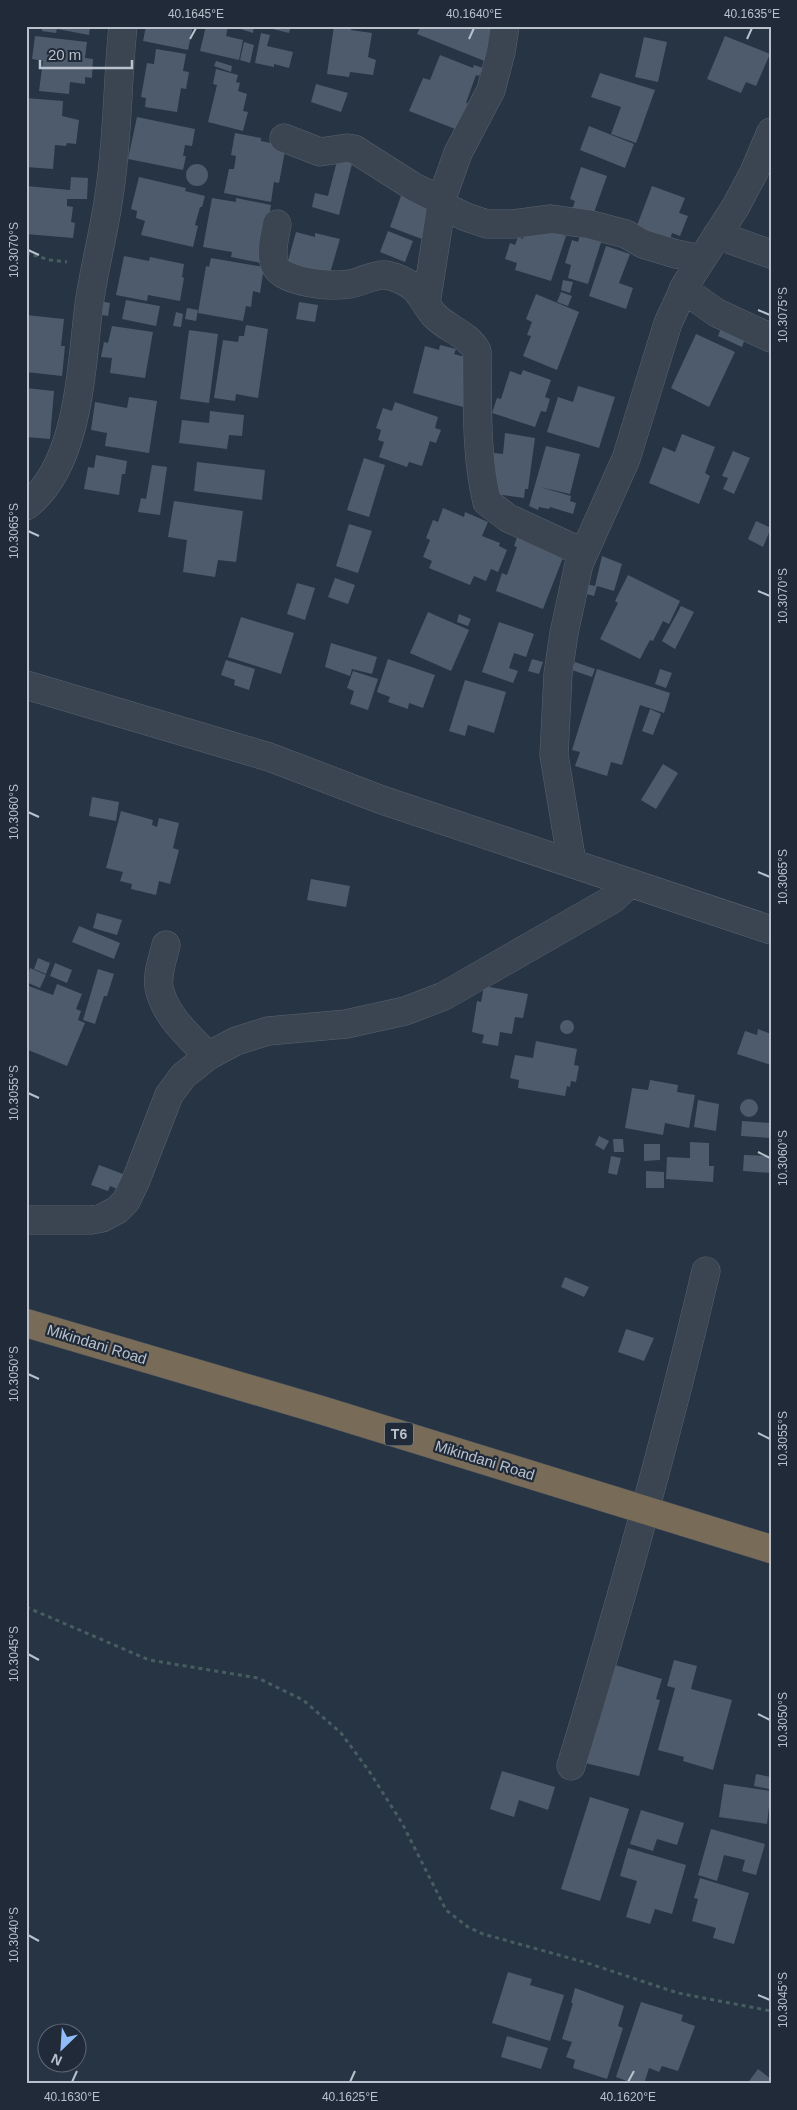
<svg xmlns="http://www.w3.org/2000/svg" width="797" height="2110" font-family="Helvetica,sans-serif">
  <rect width="100%" height="100%" fill="#273443"/>
  <path fill="#4d5b6c" d="M42,26h48l-1,9 -32,-6 -1,4 -14,-2z
    M146,26h47l-5,24 -45,-9z
    M206,26h22l-2,10 17,4 -4,20 -39,-9z
    M231,26h23l-1,7z
    M260,26h31l-2,7z
    M334,26h18l-1,4 21,3 -4,24 8,3 -3,15 -23,-3 -1,5 -22,-3z
    M421,26h75l-4,38 -75,-30z
    M261,33l9,2 -3,11 26,6 -4,16 -15,-4v3l-19,-4z
    M35,36l52,6 -2,16 8,1 -1,19 -7,-1v7l-15,-2 -1,12 -30,-3 4,-30 -11,-2z
    M725,36l45,18 -14,32 -10,-4 -5,11 -34,-14z
    M644,37l23,5 -9,40 -23,-5z
    M244,42l10,3 -4,18 -10,-3z
    M156,49l30,5 -3,17 6,1 -3,17 -5,-1 -4,24 -32,-5 1,-9 -5,-1 6,-34 7,1z
    M440,55l33,13 1,-3 9,3 -4,8 -3,-1 -10,28 8,2 -11,27 -54,-21 14,-33 7,2z
    M216,61l16,5 -1,6 -17,-6z
    M216,69l22,6 -2,7 4,1 -2,8 9,3 -4,17 5,1 -5,19 -35,-9 9,-37 -4,-1z
    M600,73l55,17 -19,53 -25,-9 10,-27 -30,-10z
    M316,84l32,9 -7,19 -30,-10z
    M26,98l37,3 -1,15 17,4 -3,24 -9,-1 -1,3 -11,-1 -2,24 -27,-2z
    M137,117l58,12 -3,17 -7,-1 -2,11h3l-3,14 -55,-11z
    M589,126l45,18 -9,24 -45,-18z
    M235,133l26,5v3l25,5 -7,37 -5,-1 -3,20 -47,-9 5,-24h5l2,-13 -5,-1z
    M338,157l15,3 -14,55 -27,-8 3,-14 13,3z
    M186 175a11 11 0 1 1 22 0a11 11 0 1 1-22 0Z
    M581,167l26,9 -16,45 -20,-8 4,-12 -5,-2z
    M71,177l17,1 -1,21h-20v7l6,1 -2,15 4,1 -2,15 -47,-4v-48l44,4z
    M139,177l47,11 -1,3 20,5 -3,11h-2l-5,18 3,1 -5,21 -52,-12 4,-14 -9,-3 1,-7 -6,-2z
    M652,186l33,12 -6,15 9,3 -8,20 -8,-3 -5,16 -34,-13z
    M402,193l32,12 -12,34 -32,-12z
    M212,198l24,4v-4l35,7 -10,58 -30,-6 1,-5 -29,-5z
    M528,224l38,12 -15,45 -36,-11 2,-7 -12,-4 5,-16 5,2 3,-8 5,2z
    M582,229l21,7 -15,48 -20,-6 3,-13 -6,-2 7,-23 6,2z
    M388,231l25,10 -8,21 -25,-10z
    M296,232l19,5v-4l25,6 -12,41 -42,-12z
    M606,246l24,8 -11,29 14,5 -7,21 -37,-13z
    M124,256l25,5 1,-4 34,7 -2,13 2,1 -4,23 -32,-6 -1,6 -31,-6z
    M211,258l53,9 -4,26 -7,-2 -2,16 -5,-1 -3,15 -45,-8 8,-47 3,1z
    M563,280l10,2 -3,11 -9,-3z
    M561,292l11,4 -4,10 -11,-4z
    M536,294l43,18 -22,58 -34,-14 8,-20 -4,-1 5,-13 -6,-3z
    M95,300l15,3 -2,13 -15,-3z
    M126,300l34,6 -4,20 -34,-7z
    M299,302l19,3 -3,17 -19,-3z
    M187,308l11,2 -2,11 -11,-2z
    M176,312l7,2 -2,13 -8,-1z
    M26,315l38,4 -3,27h4l-3,30 -36,-4z
    M723,323l24,10 -5,14 -24,-11z
    M246,325l22,4 -10,69 -22,-4 -1,7 -21,-3 9,-58 15,2 1,-6h5z
    M112,326l41,6 -8,46 -35,-5 2,-15 -11,-1 3,-15 4,1z
    M189,330l29,4 -9,69 -29,-4z
    M696,334l39,18 -26,55 -38,-19z
    M440,345l16,4 -2,5 18,5 -1,19 -8,29 -50,-14 12,-47 14,4z
    M523,370l28,10 -6,17 5,2 -4,13 -5,-1 -6,16 -43,-14 5,-15 4,1 9,-28 11,4z
    M578,386l37,11 -16,51 -52,-16 11,-35 15,5z
    M26,388l28,3 -4,48 -24,-2z
    M129,397l28,4 -8,52 -44,-7 2,-13 -16,-3 4,-28 32,6z
    M395,402l43,15 -3,11 6,2 -5,13 -6,-2 -8,25 -13,-4 -2,5 -28,-10 5,-15 -6,-2 3,-10 -5,-2 7,-20 9,3z
    M210,411l34,4 -2,21 -13,-1 -2,14 -48,-6 3,-23 27,3z
    M505,433l30,5 -7,51h-3l-1,9 -36,-5 6,-40 9,1z
    M682,434l33,13 -10,26 5,3 -11,28 -50,-21 14,-36 12,5z
    M546,446l34,8 -10,40 -30,-7 31,9 -1,5 6,2 -3,11 -23,-7 -1,2 -10,-2 -1,3 -9,-4z
    M733,451l17,7 -16,36 -11,-5 5,-11 -6,-2z
    M96,455l31,6 -2,13h-3l-3,21 -35,-6 4,-22 6,1z
    M364,458l21,7 -16,52 -22,-7z
    M197,462l68,8 -3,30 -68,-9z
    M152,465l15,2 -7,48 -22,-3 3,-14 5,1z
    M174,501l69,10 -7,51 -18,-2 -3,17 -32,-5 4,-32 -19,-3z
    M443,508l21,9 1,-5 23,10 -6,14 18,7 -1,3 8,4 -9,22 -7,-3 -5,12 -12,-5 -4,9 -41,-17 3,-7 -9,-4 7,-17 -4,-2 7,-18 5,2z
    M756,521l15,7 -8,19 -15,-8z
    M349,524l23,7 -14,42 -22,-7z
    M519,532l47,18 -23,59 -47,-18 6,-18 5,2 10,-28 -3,-1z
    M602,556l20,8 -8,27 -17,-5 -3,10 -11,-3 3,-9 9,2z
    M628,575l52,26 -11,23 -6,-3 -10,20 -3,-1 -10,19 -40,-20 18,-36 -3,-2z
    M335,578l20,7 -7,19 -20,-7z
    M297,583l18,5 -10,32 -18,-6z
    M681,606l13,6 -19,37 -13,-8z
    M428,612l41,18 -18,41 -41,-18z
    M459,614l12,5 -3,7 -11,-4z
    M241,617l53,16 -13,41 -53,-17z
    M499,622l35,12 -8,23 -12,-4 -5,15 9,3 -5,12 -31,-11z
    M331,643l46,14 -5,17 -20,-5 -2,7 -25,-9z
    M388,659l47,16 -12,33 -14,-5 -1,6 -20,-7 2,-5 -13,-5z
    M532,659l11,3 -4,12 -11,-3z
    M226,660l29,9 -6,21 -15,-5 1,-5 -14,-5z
    M575,662l20,7 -3,8 -20,-7z
    M597,669l73,24 -6,20 -24,-8 -18,60 -11,-3 -4,14 -32,-10 5,-14 -8,-2z
    M660,669l12,4 -6,15 -11,-4z
    M353,671l25,8 -10,31 -18,-6 4,-13 -7,-3z
    M465,680l41,12 -12,41 -26,-8 -3,11 -16,-5z
    M650,709l11,5 -8,21 -11,-4z
    M663,764l15,9 -22,36 -15,-9z
    M92,797l27,5 -3,19 -27,-5z
    M121,811l32,9 -1,5 5,2 2,-9 20,5 -6,25 6,2 -9,34 -11,-3 -3,14 -25,-6 1,-5 -12,-3 3,-9 -17,-4z
    M311,879l39,7 -4,21 -39,-7z
    M97,913l25,7 -5,15 -24,-7z
    M79,926l41,17 -6,16 -42,-17z
    M38,958l12,5 -4,11 -12,-5z
    M55,963l17,7 -5,13 -17,-7z
    M30,968l16,7 -6,13 -14,-6z
    M98,969l16,5 -7,22h-3l-9,28 -12,-4z
    M57,984l25,10 -6,15 5,2 -3,9 7,3 -18,43 -41,-17v-64l27,10z
    M484,986l44,8 -5,24 -8,-1 -3,17 -12,-2 -2,14 -16,-3 2,-8 -12,-3 5,-31 4,1z
    M560 1027a7 7 0 1 1 14 0a7 7 0 1 1-14 0Z
    M758,1029l13,5v31l-34,-11 8,-23 12,4z
    M536,1041l41,8 -3,16 5,1 -3,16 -5,-1 -1,6 -3,-1 -2,10 -47,-8 1,-8 -9,-2 5,-23 18,3z
    M650,1080l28,5 -1,7 18,3 -6,33 -24,-5 -2,12 -38,-7 7,-40 16,2z
    M740 1108a9 9 0 1 1 18 0a9 9 0 1 1-18 0Z
    M698,1100l21,4 -3,27 -22,-4z
    M742,1121l29,2v15l-30,-2z
    M599,1136l10,5 -5,9 -9,-5z
    M613,1139h10l1,13h-10z
    M690,1142l19,1v23h5l-1,16 -47,-3 1,-22 23,1z
    M644,1144h16v16l-16,1z
    M744,1155l27,1v17l-28,-2z
    M611,1156l10,2 -4,17 -9,-2z
    M99,1165l32,12 -6,15 -15,-6 -2,5 -17,-6z
    M646,1171l18,1v16h-18z
    M565,1277l24,10 -5,10 -23,-10z
    M626,1329l28,9 -10,23 -26,-9z
    M674,1660l23,6 -6,23 41,11 -19,70 -30,-9 1,-4 -26,-7 17,-62 -8,-2z
    M612,1664l50,15 -6,20 4,1 -21,76 -58,-14z
    M502,1771l53,16 -7,23 -29,-10 -5,17 -24,-8z
    M756,1774l15,3 -2,12 -15,-3z
    M724,1784l47,7 -4,33 -48,-7z
    M590,1797l39,12 -29,92 -39,-12z
    M641,1810l43,13 -7,22 -20,-6 -4,12 -23,-7z
    M711,1829l54,15 -9,31 -14,-4 3,-11 -21,-5 -7,26 -19,-6z
    M628,1848l58,17 -14,49 -17,-5 -5,15 -24,-7 11,-36 -17,-5z
    M700,1878l49,15 -15,51 -21,-6 3,-10 -24,-7 6,-22 -4,-1z
    M508,1972l24,7 -2,6 34,10 -14,46 -58,-18z
    M575,1988l49,18 -6,20 5,2 -16,51 -34,-11 2,-8 -9,-3 6,-15 -10,-3 11,-36h-2z
    M641,2002l42,13 -2,6 14,5 -17,45 -16,-5 -3,6 -10,-4 -5,16h-9l-19,-7z
    M507,2036l41,12 -7,21 -40,-12z
    M758,2069l13,10v5h-24z"/>
  <g fill="none" stroke-linecap="round" stroke-linejoin="round">
    <g stroke="#596370" stroke-width="29">
      <path id="minor" d="M284,138l36,14 27,-4 7,1 60,38 28,14
        M441,205l25,12 21,7h26l38,-5 37,5 38,10 17,10 33,10 25,5
        M277,224c-2,12 -7,29 -2,41 7,18 57,22 74,19 12,-1 23,-10 36,-9 9,1 22,7 28,12 9,8 13,19 21,28 13,14 33,18 43,36 1,50 -2,102 10,151l21,16 76,35
        M717,235l54,19
        M683,289l34,24 54,25
        M426,304l17,-109 15,-42 33,-63 10,-38 4,-26
        M26,506c54,-41 55,-140 63,-201 5,-37 15,-72 20,-109 9,-56 8,-113 14,-170
        M26,685l243,72 113,43 389,130
        M572,863l-18,-108 4,-81 6,-41 15,-69 47,-105 42,-136 18,-39 50,-78 18,-34 17,-40
        M166,945c-3,13 -9,28 -7,42 5,28 30,49 49,69
        M26,1220h65l11,-2 15,-8 9,-9 10,-21 33,-85 14,-19 25,-20 28,-15 32,-10 78,-7 59,-13 39,-15 169,-97 17,-16
        M571,1766c50,-164 96,-329 135,-495"/>
    </g>
    <g stroke="#46505d" stroke-width="29">
      <path id="highway" d="M26,1323l295,87 450,139"/>
    </g>
    <path stroke="#475e60" stroke-width="3" stroke-dasharray="4 4" stroke-linecap="butt" d="M26,253l24,7 17,2
      M26,1607l123,53 109,18 45,22 38,33 28,38 33,52 44,87 22,17 15,7 101,28 94,31 93,18"/>
    <use href="#minor" stroke="#3b4552" stroke-width="28"/>
    <use href="#highway" stroke="#786b58" stroke-width="28"/>
  </g>
  <path fill="none" stroke="#b8c1cc" stroke-width="2" d="M190,39l6,-11M469,39l5,-11M747,39l5,-11M28,250l11,5M758,310l12,5M28,531l11,5M758,591l12,5M28,812l11,5M758,872l12,5M28,1093l11,5M758,1152l12,6M28,1374l11,5M758,1433l12,6M28,1654l11,6M758,1714l12,6M28,1935l11,6M758,1995l12,5M72,2082l5,-11M350,2082l5,-11M628,2082l6,-11"/>
  <g text-anchor="middle" dominant-baseline="central" stroke-width="4.5" stroke-linejoin="round" paint-order="stroke">
    <rect fill="#202a38" stroke="#8a94a0" stroke-width="1" x="385" y="1422.5" width="28" height="23" rx="4"/>
    <g font-size="14" font-weight="bold" fill="#b8c1cc">
      <text x="399" y="1434">T6</text>
    </g>
    <g font-size="15" fill="#b8c1cc" stroke="#202a38">
      <text transform="translate(97 1344) rotate(17)">Mikindani Road</text>
      <text transform="translate(485 1460) rotate(17)">Mikindani Road</text>
    </g>
  </g>
  <rect width="797" height="2110" fill="none" stroke="#202a38" stroke-width="55"/>
  <g transform="translate(62 2048) rotate(205)"><circle r="24" fill="#202a38" stroke="#5d6673"/>
  <path d="M0-4L9 19L0 12L-9 19Z" fill="#91bcf8"/>
  <text y="-8" font-size="14" font-weight="bold" text-anchor="middle" fill="#b8c1cc">N</text>
  </g>
  <path d="M40 60v8h92v-8" fill="none" stroke="#b8c1cc" stroke-width="2.5"/>
  <text x="48" y="60" font-size="15" fill="#b8c1cc" stroke="#202a38" stroke-width="4" paint-order="stroke">20 m</text>
  <rect x="28" y="28" width="742" height="2054" fill="none" stroke="#b8c1cc" stroke-width="2"/>
  <g font-size="12" text-anchor="middle" fill="#b8c1cc">
    <text x="196" y="18">40.1645°E</text>
    <text x="474" y="18">40.1640°E</text>
    <text x="752" y="18">40.1635°E</text>
    <text transform="translate(14 250) rotate(-90)" y="4">10.3070°S</text>
    <text transform="translate(783 315) rotate(-90)" y="4">10.3075°S</text>
    <text transform="translate(14 531) rotate(-90)" y="4">10.3065°S</text>
    <text transform="translate(783 596) rotate(-90)" y="4">10.3070°S</text>
    <text transform="translate(14 812) rotate(-90)" y="4">10.3060°S</text>
    <text transform="translate(783 877) rotate(-90)" y="4">10.3065°S</text>
    <text transform="translate(14 1093) rotate(-90)" y="4">10.3055°S</text>
    <text transform="translate(783 1158) rotate(-90)" y="4">10.3060°S</text>
    <text transform="translate(14 1374) rotate(-90)" y="4">10.3050°S</text>
    <text transform="translate(783 1439) rotate(-90)" y="4">10.3055°S</text>
    <text transform="translate(14 1654) rotate(-90)" y="4">10.3045°S</text>
    <text transform="translate(783 1720) rotate(-90)" y="4">10.3050°S</text>
    <text transform="translate(14 1935) rotate(-90)" y="4">10.3040°S</text>
    <text transform="translate(783 2000) rotate(-90)" y="4">10.3045°S</text>
    <text x="72" y="2101">40.1630°E</text>
    <text x="350" y="2101">40.1625°E</text>
    <text x="628" y="2101">40.1620°E</text>
  </g>
</svg>
